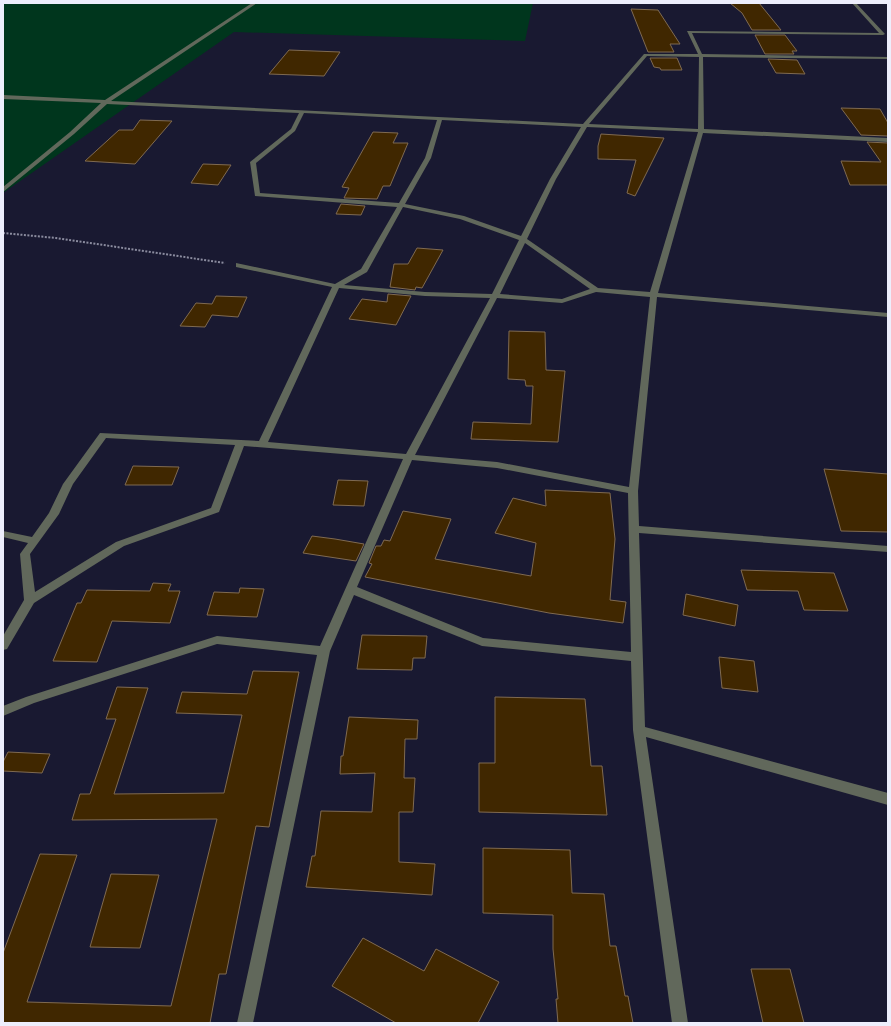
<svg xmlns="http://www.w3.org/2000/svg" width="891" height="1026" font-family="'IBM Plex Sans',sans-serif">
  <rect width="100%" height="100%" fill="#191931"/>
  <path fill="#00361d" d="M3,3h530l-8,38 -291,-9 -231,161z"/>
  <path fill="#402700" stroke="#7f6a51" d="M730,3h29l22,27h-29l-10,-17z
    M631,9l27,1 22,34h-10l4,8h-26z
    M755,35h30l12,16h-5l2,3h-29z
    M289,50l51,2 -16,24 -55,-2z
    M650,58h27l5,12h-21l-1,-2 -6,-1z
    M768,59l29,1 8,14 -29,-1z
    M841,108l39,1 8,14v13l-27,-1z
    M140,120l32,1 -37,43 -50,-3 34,-31h14z
    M373,132l25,1 -5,10h15l-18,43h-7l-6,13 -33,-1 5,-10 -7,-1z
    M601,134l63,4 -29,58 -8,-3 9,-33 -38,-1v-13z
    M867,142l21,1v42h-38l-9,-24 40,1z
    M203,164l28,1 -13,20 -27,-2z
    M341,204l24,2 -4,9 -25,-1z
    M417,248l26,2 -21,38 -6,-1 -1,3 -25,-3 4,-23h14z
    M388,294l23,2 -15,29 -47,-6 13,-20 25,3z
    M216,296l31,1 -9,20 -26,-2 -7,12 -25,-1 16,-23 16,1z
    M509,331l36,1 1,38 19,1 -7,71 -87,-3 2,-17 58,2 2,-38h-7l-1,-6 -17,-1z
    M133,466l46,1 -7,18h-47z
    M824,469l64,5v58l-47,-1z
    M338,480l30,1 -4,25 -31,-1z
    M545,490l65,3 5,46 -5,61 16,2 -3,21 -74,-10 -184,-36 7,-13 -3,-1 7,-17h5l3,-6 6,1 13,-30 48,8 -16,40 96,17 5,-33 -41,-10 18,-35 33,8z
    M312,536l23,3 29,5 -8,17 -53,-8z
    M741,570l93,3 14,38 -44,-1 -6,-19 -51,-1z
    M153,583l18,1 -3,7h12l-10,32 -58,-2 -15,41 -44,-1 24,-58h4l6,-13 63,1z
    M240,588l24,1 -7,28 -50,-2 7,-23 25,1z
    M686,594l52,11 -3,21 -52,-11z
    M362,635l65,1 -2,22h-12l-1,12 -55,-1z
    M719,657l35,4 4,31 -36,-4z
    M253,671l46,1 -30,155 -13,-1 -30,148h-7l-9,49h-207v-70l37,-99 37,1 -50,147 144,4 46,-187 -145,1 8,-26h10l26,-75h-10l11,-32 31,1 -34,106 110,-1 18,-78 -66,-2 6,-21 65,2z
    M495,697l90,2 6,67h11l5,49 -128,-3v-49h16z
    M349,717l69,3 -1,19h-12l-1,39h11l-2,34h-14v50l36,2 -3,31 -126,-8 6,-31h3l6,-45 51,1 3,-39 -35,1 1,-18h2z
    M8,752l42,2 -8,19 -39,-2v-9z
    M483,848l87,2 2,43 32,1 6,52h6l9,50h3l5,27h-75l-2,-24h2l-5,-50v-34l-70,-2z
    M111,874l48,1 -19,73 -50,-1z
    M363,938l61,33 12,-22 63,33 -21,41h-82l-64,-37z
    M751,969h39l14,54h-41z"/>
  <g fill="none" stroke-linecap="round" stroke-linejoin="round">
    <path stroke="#8b8c9f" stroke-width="2" stroke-dasharray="2 1.5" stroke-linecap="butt" d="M3,233l53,5 169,25"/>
    <path fill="#61685b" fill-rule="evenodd" d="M252,3h5l-146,98 472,23 61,-70h54l-11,-23 192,2 -27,-30h4l29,31 -2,1 -191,-2 10,21 186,3v2l-185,-2 1,72 184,9v4l-185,-9 -45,160 230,20v4l-231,-20 -19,194 1,35 249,20v6l-249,-19 6,194 243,66v12l-242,-68 42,286h-16l-39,-293 -2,-69 -149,-15 -128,-51 -24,56 -77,372h-16l80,-368 -100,-11 -183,59 -31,13v-10l23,-9 191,-61 103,10 83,-187 -159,-13 -25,66 -95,34 -90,57 -27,46 -4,1v-14l21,-36 -4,-46 8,-11 -25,-6v-6l29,6 17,-24 14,-29 37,-51 159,8 73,-154 -96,-20v-4l99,21 26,-15 36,-62 -142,-11 -5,-34 41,-33 8,-16 -192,-9 -33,30 -71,58v-5l67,-55 31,-29 -98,-4v-4l102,5zM647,56l52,1 -1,72 -109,-5zM304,113l133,7 -12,38 -26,45 -139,-10 -4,-30 39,-32zM442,120l139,7 -31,52 -29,57 -57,-20 -59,-12 26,-46zM587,127l111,5 -48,160 -52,-4 -71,-49 29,-60zM403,207l57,12 59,21 -27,54 -67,-2 -81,-7 23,-13zM525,243l65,46 -28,10 -62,-5zM339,288l86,8 65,2 -84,156 -138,-12zM596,292l54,5 -21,190 -132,-25 -82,-7 82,-157 65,5zM106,438l129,7 -24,63 -95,34 -81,50 -5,-38 29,-40 14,-30zM412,460l85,8 131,25 3,159 -148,-14 -126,-51z"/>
  </g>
  <rect width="891" height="1026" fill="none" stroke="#edeefc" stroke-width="8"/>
</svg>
